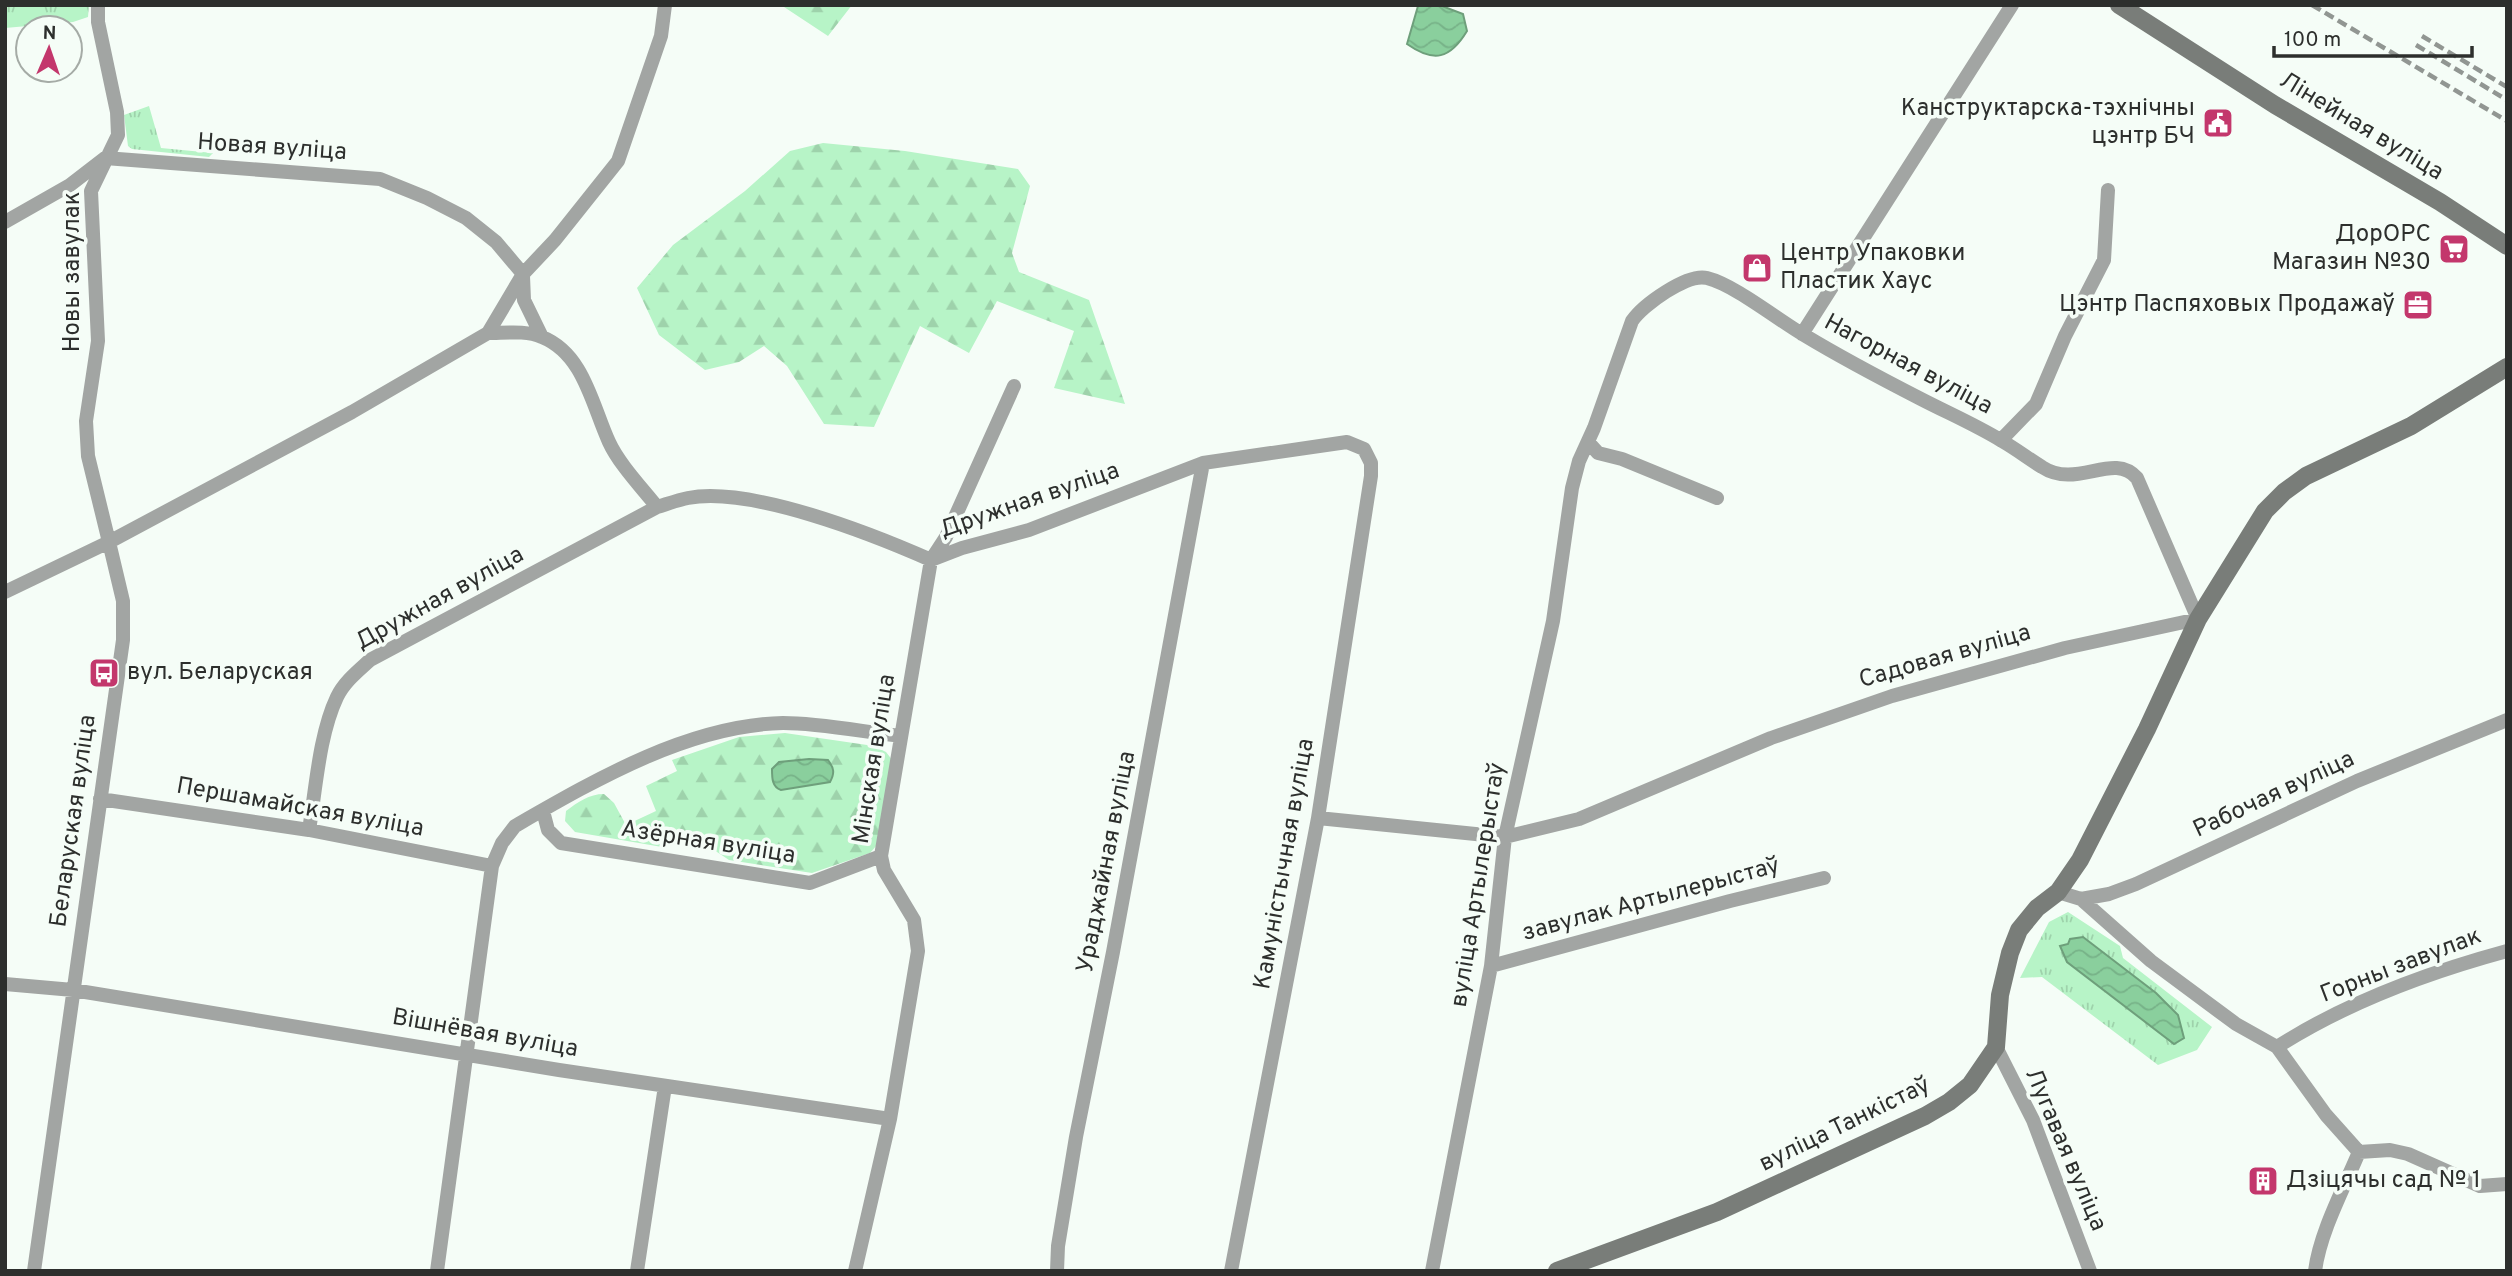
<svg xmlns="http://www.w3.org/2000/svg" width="2512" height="1276" font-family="Overpass,sans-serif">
  <defs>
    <pattern id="grass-tufts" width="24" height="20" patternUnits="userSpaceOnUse" patternTransform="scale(1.75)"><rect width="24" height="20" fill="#b7f4c7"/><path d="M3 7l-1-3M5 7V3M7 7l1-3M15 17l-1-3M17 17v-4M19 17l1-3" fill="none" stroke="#9ed2ab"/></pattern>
    <pattern id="forest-firs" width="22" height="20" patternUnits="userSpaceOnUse" patternTransform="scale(1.75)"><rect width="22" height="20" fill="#b7f4c7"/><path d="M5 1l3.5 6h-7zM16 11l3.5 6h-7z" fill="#9ed2ab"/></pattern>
    <pattern id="water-waves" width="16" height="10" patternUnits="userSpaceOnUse" patternTransform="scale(1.75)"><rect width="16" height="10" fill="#8acf9d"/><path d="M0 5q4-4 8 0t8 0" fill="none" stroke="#77b288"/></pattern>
  </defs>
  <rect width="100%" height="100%" fill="#f5fdf7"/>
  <path fill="url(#grass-tufts)" d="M5,5h84l-1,12 -15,5 -68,6z
    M149,106l12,42 52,5 -4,4 -77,-8 -4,-3 -4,-31z
    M2068,912l52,34 3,12 89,69 -15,23 -39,15 -116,-88 -22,1 29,-56z"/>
  <path fill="url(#forest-firs)" d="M781,5h71l-24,31z
    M823,143l82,8 113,18 12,17 -18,67 7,19 70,28 36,104 -71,-16 20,-57 -77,-30 -28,52 -49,-27 -46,101 -50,-3 -37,-58 -23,-20 -25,16 -34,8 -46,-35 -22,-47 36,-43 72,-54 45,-40z
    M785,733l89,13 12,6 7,9 -16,84 -7,8 -58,20 -83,-13 -39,-26 -14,1 -14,12 -87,-15 -10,-11 1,-10c12,-9 23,-17 38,-17l10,9 12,22 30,-14 -10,-25 31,-15 -5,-11 67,-23z"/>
  <path fill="url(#water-waves)" stroke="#6e9f7b" stroke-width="2" d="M1418,6h24l21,8 4,17c-17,28 -33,32 -60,13z
    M809,759l19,1c6,8 7,13 2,22l-49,8c-9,-3 -9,-12 -9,-21l7,-7z
    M2083,937l73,56 22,22 6,23 -10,6 -107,-82 -7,-16 8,-2 2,-5z"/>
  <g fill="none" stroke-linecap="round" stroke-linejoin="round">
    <path stroke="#a2a5a3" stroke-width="14" d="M5,222l65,-37 35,-27 275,21 47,19 39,20 30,24 27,32
      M523,276l1,24 18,37
      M488,333c17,0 38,-3 54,4 42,17 50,68 67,105 10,22 33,46 48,65 10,-3 21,-7 31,-9 63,-12 184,36 243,62l31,-12 67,-18 174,-67 144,-21 17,7 7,14v13l-53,342 -87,453
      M1802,334l210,-329
      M2001,440l35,-36 29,-68 39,-76 4,-70
      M1588,442l10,11 24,6 95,39
      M5,592l104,-50 -21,-86 -2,-35 12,-80 -7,-150 27,-56 -1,-23 -19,-90v-17
      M100,799l209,31 183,36
      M543,811l5,19 13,13 249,40 71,-27
      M1318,818l187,19 74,-18 192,-81 121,-42 173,-48 133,-29 -61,-141c-24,-27 -60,12 -95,-11 -13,-8 -26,-18 -40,-26 -26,-16 -54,-28 -81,-42 -39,-20 -79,-41 -117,-64 -26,-15 -69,-50 -97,-57 -20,-5 -64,27 -75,43l-38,107 -15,33 -7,27 -19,133 -48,216 -14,129 -59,305
      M309,830c7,-42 10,-95 28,-133 7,-15 21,-26 33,-37l287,-153
      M2058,892l23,7 28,-5 27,-10 221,-103 150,-61
      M2081,899l70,62 85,63 41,23 49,68 33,37
      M1491,966l239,-65 94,-23
      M5,984l68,6 486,80 331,49
      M1996,1047l37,73 57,151
      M2277,1047c70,-45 149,-74 230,-96
      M2359,1152l31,-2 18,4 72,32 27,-2
      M34,1271l89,-631v-39l-14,-59 243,-130 136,-79 35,-59 32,-34 63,-79 43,-125 4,-31
      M437,1271l55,-405 10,-23 13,-17c80,-46 174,-101 268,-103 37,0 81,9 118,13
      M637,1271l28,-185
      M855,1271l35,-152 28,-168 -4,-31 -30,-50 -3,-14 50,-296 15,-23 68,-151
      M1057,1271l1,-25 18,-109 37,-185 90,-489
      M2315,1271c5,-39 29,-83 44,-119"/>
    <path stroke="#797d79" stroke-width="18" d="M2119,5l156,100 165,97 67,44
      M1557,1271l160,-59 208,-96 24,-14 21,-17 26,-38 4,-52 10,-42 9,-23 18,-22 21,-16 22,-32 67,-131 51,-110 67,-108 19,-19 22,-16 105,-50 96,-59"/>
    <path stroke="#919692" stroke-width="4.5" stroke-dasharray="10 5" stroke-linecap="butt" d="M2312,5l195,116
      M2422,36l85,51
      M2416,45l91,55"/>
  </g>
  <defs>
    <g id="civic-square" transform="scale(1.575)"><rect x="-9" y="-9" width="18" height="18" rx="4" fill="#c3376c" stroke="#f5fdf7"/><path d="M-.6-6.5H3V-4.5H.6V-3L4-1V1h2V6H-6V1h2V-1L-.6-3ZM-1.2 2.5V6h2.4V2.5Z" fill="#fff"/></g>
    <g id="supermarket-square" transform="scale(1.575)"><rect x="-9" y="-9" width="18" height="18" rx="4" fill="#c3376c" stroke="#f5fdf7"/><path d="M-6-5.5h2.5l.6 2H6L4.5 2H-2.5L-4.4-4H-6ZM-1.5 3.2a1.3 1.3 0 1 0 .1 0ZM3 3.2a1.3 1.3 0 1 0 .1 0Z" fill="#fff"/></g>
    <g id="shop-square" transform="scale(1.575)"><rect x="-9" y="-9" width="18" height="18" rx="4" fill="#c3376c" stroke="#f5fdf7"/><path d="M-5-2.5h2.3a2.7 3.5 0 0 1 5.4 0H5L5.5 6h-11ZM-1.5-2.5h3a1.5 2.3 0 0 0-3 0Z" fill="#fff"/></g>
    <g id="office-square" transform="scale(1.575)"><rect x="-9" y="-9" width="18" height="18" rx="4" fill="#c3376c" stroke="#f5fdf7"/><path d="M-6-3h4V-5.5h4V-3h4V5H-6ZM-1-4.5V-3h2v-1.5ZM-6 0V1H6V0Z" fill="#fff"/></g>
    <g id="bus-square" transform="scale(1.575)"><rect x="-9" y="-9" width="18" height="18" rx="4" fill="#c3376c" stroke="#f5fdf7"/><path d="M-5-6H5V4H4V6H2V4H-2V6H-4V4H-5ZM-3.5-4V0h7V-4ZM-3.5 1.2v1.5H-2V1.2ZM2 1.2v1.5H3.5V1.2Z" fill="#fff"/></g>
    <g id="building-square" transform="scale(1.575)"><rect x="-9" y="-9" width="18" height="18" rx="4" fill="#c3376c" stroke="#f5fdf7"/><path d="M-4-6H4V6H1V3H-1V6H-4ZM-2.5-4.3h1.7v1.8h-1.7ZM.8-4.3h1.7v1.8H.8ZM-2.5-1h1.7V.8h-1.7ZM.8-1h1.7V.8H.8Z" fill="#fff"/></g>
  </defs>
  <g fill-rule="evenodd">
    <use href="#civic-square" x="2218" y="123"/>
    <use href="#supermarket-square" x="2454" y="249"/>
    <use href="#shop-square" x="1757" y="268"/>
    <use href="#office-square" x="2418" y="305"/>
    <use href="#bus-square" x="104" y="673"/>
    <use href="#building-square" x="2263" y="1181"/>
  </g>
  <g text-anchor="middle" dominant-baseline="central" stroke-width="7" stroke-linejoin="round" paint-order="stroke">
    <g font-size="24" fill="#2d2f2d" stroke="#f5fdf7" text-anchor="end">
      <text x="2195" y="109">Канструктарска-тэхнічны<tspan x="2195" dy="28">цэнтр БЧ</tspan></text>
      <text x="2431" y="235">ДорОРС<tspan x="2431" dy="28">Магазин №30</tspan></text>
      <text x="1780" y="254" text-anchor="start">Центр Упаковки<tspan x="1780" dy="28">Пластик Хаус</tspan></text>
      <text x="2395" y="305">Цэнтр Паспяховых Продажаў</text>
      <text x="127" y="673" text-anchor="start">вул. Беларуская</text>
      <text x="2286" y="1181" text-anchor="start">Дзіцячы сад № 1</text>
    </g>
    <g font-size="24" fill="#2d2f2d" stroke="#f5fdf7">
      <text transform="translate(2361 127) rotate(31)">Лінейная вуліца</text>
      <text transform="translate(272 148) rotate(4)">Новая вуліца</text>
      <text transform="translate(73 272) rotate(-90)">Новы завулак</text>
      <text transform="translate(1908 365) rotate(28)">Нагорная вуліца</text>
      <text transform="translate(1030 501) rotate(-19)">Дружная вуліца</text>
      <text transform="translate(440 599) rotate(-29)">Дружная вуліца</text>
      <text transform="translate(1945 657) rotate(-16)">Садовая вуліца</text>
      <text transform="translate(875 759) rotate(-81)">Мінская вуліца</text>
      <text transform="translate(2274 795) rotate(-25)">Рабочая вуліца</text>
      <text transform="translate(300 808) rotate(10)">Першамайская вуліца</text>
      <text transform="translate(74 821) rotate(-82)">Беларуская вуліца</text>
      <text transform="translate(708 843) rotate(9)">Азёрная вуліца</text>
      <text transform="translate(1107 862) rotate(-79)">Ураджайная вуліца</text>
      <text transform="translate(1285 864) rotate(-80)">Камуністычная вуліца</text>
      <text transform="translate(1479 885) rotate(-81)">вуліца Артылерыстаў</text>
      <text transform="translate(1651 900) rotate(-15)">завулак Артылерыстаў</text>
      <text transform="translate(2401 966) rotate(-21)">Горны завулак</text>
      <text transform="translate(485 1034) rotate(10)">Вішнёвая вуліца</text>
      <text transform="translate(1845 1125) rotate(-26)">вуліца Танкістаў</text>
      <text transform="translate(2065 1150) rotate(67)">Лугавая вуліца</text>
    </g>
  </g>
  <rect width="2512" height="1276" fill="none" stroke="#2d2f2d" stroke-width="14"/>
  <g transform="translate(49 49) rotate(2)"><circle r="33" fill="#f5fdf7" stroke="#a5aba6" stroke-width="2"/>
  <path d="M0-5L12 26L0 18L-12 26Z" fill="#c3376c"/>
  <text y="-10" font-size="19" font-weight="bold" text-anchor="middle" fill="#2d2f2d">N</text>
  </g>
  <path d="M2274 46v10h198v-10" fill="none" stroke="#2d2f2d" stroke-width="3.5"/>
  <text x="2284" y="46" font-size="21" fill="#2d2f2d" stroke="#f5fdf7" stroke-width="5" paint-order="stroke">100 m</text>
</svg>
